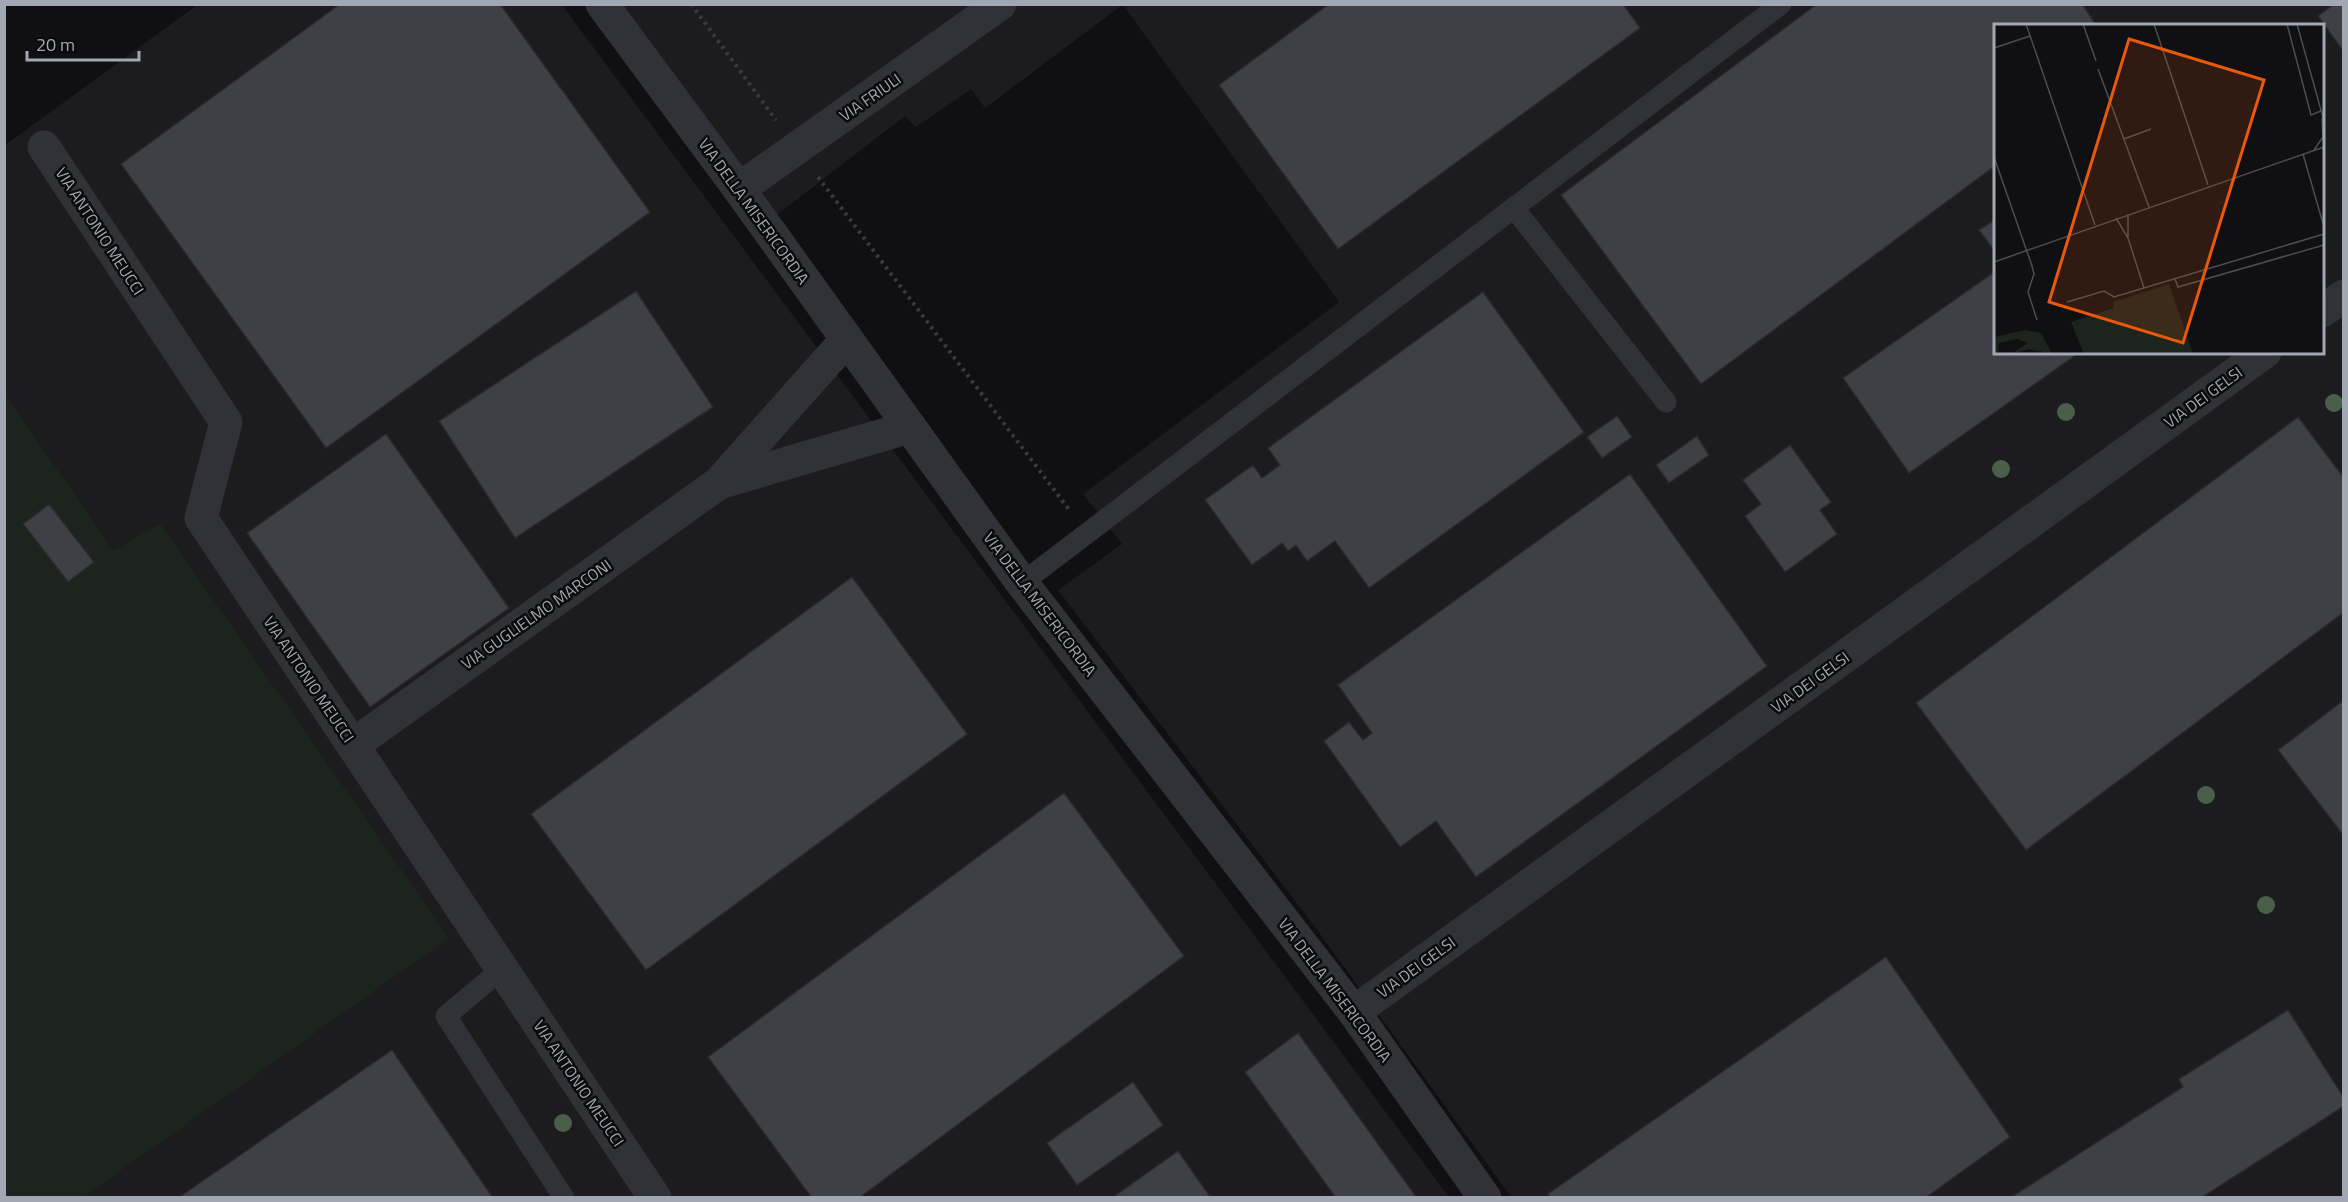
<svg xmlns="http://www.w3.org/2000/svg" width="2348" height="1202" font-family="'Titillium Web',sans-serif">
  <rect width="100%" height="100%" fill="#101012"/>
  <path fill="#1c1c1f" fill-rule="evenodd" d="M197,5h365l887,1192h-1365l364,-259 -288,-415 -46,27 -109,-156 -1,-248z
    M617,5h505l-137,103 -14,-19 -55,38 -11,-11 -131,101z
    M1123,5h1220v1192h-832l-196,-270 -257,-337 64,-46 -39,-50 256,-192zM1996,26h326v326h-326z"/>
  <path fill="#1c241d" d="M5,394l109,156 46,-27 289,415 -365,259h-79z"/>
  <path fill="#3f4045" stroke="#2a2a2e" stroke-width="1.5" d="M340,4h160l150,208 -324,236 -205,-284z
    M1329,4h294l17,24 -302,221 -119,-164z
    M1817,4h265l15,22h-101v139l-295,219 -140,-189z
    M2334,4h10v48l-26,-36z
    M1996,219v34l-17,-23z
    M1996,271v81h84l-171,121 -66,-95z
    M636,291l77,116 -198,131 -76,-117z
    M1483,292l101,140 -215,156 -34,-47 -28,20 -11,-16 -8,6 -6,-8 -30,22 -47,-65 48,-35 9,13 18,-13 -12,-17z
    M1617,416l15,21 -30,21 -15,-21z
    M2298,417l46,61v134l-318,238 -110,-147z
    M386,434l123,174 -139,99 -123,-174z
    M1697,436l12,19 -40,28 -13,-18z
    M1790,445l41,57 -11,8 17,24 -52,38 -40,-56 16,-12 -18,-24z
    M1630,474l137,192 -291,211 -40,-56 -36,26 -76,-106 25,-19 14,18 9,-7 -34,-48z
    M49,504l45,58 -26,20 -45,-58z
    M852,577l115,157 -321,236 -115,-156z
    M2344,700v136l-66,-86z
    M1064,793l120,163 -325,242h-47l-104,-141z
    M1886,957l124,180 -85,61h-374l-3,-4z
    M2288,1010l56,88v8l-143,92h-191l173,-111 -4,-8z
    M1298,1033l119,165h-81l-91,-126z
    M392,1050l101,148h-315z
    M1133,1082l30,43 -86,60 -30,-42z
    M1178,1151l33,47h-99z"/>
  <g fill="none" stroke-linecap="round" stroke-linejoin="round">
    <path stroke="#373a3e" stroke-width="4" stroke-dasharray="3 4.5" stroke-linecap="butt" d="M691,4l85,116
      M818,177l252,334"/>
    <path stroke="#313237" stroke-width="21" d="M1514,208l152,194
      M1022,583l759,-579
      M502,969l-56,47 118,182"/>
    <path stroke="#313237" stroke-width="33" d="M44,147l182,275 -25,96 454,680
      M739,189l261,-185
      M2322,311l22,-15
      M719,483l191,-56
      M353,745l366,-262 128,-144
      M1354,1012l911,-660"/>
    <path stroke="#313237" stroke-width="33" d="M602,4l137,185 283,394 332,429 131,186"/>
  </g>
  <g fill="#4a5f4a">
    <circle cx="2334" cy="403" r="9"/>
    <circle cx="2066" cy="412" r="9"/>
    <circle cx="2001" cy="469" r="9"/>
    <circle cx="2206" cy="795" r="9"/>
    <circle cx="2266" cy="905" r="9"/>
    <circle cx="563" cy="1123" r="9"/>
  </g>
  <g text-anchor="middle" dominant-baseline="central" stroke-width="5" stroke-linejoin="round" paint-order="stroke">
    <g font-size="16" fill="#a1a8b3" stroke="#0b0b0c">
      <text transform="translate(870 97) rotate(-35)">VIA FRIULI</text>
      <text transform="translate(754 211) rotate(54)">VIA DELLA MISERICORDIA</text>
      <text transform="translate(100 231) rotate(57)">VIA ANTONIO MEUCCI</text>
      <text transform="translate(2203 397) rotate(-36)">VIA DEI GELSI</text>
      <text transform="translate(1040 604) rotate(53)">VIA DELLA MISERICORDIA</text>
      <text transform="translate(536 614) rotate(-35)">VIA GUGLIELMO MARCONI</text>
      <text transform="translate(309 679) rotate(56)">VIA ANTONIO MEUCCI</text>
      <text transform="translate(1810 682) rotate(-36)">VIA DEI GELSI</text>
      <text transform="translate(1416 967) rotate(-36)">VIA DEI GELSI</text>
      <text transform="translate(1335 990) rotate(53)">VIA DELLA MISERICORDIA</text>
      <text transform="translate(579 1083) rotate(56)">VIA ANTONIO MEUCCI</text>
    </g>
  </g>
  <g transform="translate(1994 24)">
    <rect width="330" height="330" fill="#101012"/>
    <path d="M175,260l24,70h-109l-13,-32 43,-14 -1,-6zM31,306l16,3 11,21 -23,-5 -18,5 17,-11 -10,-4 -19,4 -1,11h-4v-17z" fill="#1c241d"/>
    <path fill="none" stroke="#4a4d52" stroke-width="1.5" d="M32,0l69,201M89,0l13,37M160,0l54,161M293,0l24,91 10,-4M303,0l27,97M0,24l36,-12M104,45l51,138M130,115l27,-10M320,126l9,-13 -1,-19M309,130l21,73M0,133l38,109 2,8 -6,18 9,28M122,194l12,20 16,50M134,213v-23M0,238l330,-115M181,255l3,8 146,-42M73,278l37,-11 10,6 210,-63"/>
    <path fill="#e8590c" fill-opacity="0.15" stroke="#e8590c" stroke-width="3" d="M135,15l135,41 -81,263 -134,-41z"/>
    <rect width="330" height="330" fill="none" stroke="#a1a8b3" stroke-width="3"/>
  </g>
  <rect width="2348" height="1202" fill="none" stroke="#a1a8b3" stroke-width="12"/>
  <path d="M27 51v9h112v-9" fill="none" stroke="#a1a8b3" stroke-width="3"/>
  <text x="36" y="51" font-size="18" fill="#a1a8b3" stroke="#0b0b0c" stroke-width="4.5" paint-order="stroke">20 m</text>
</svg>
